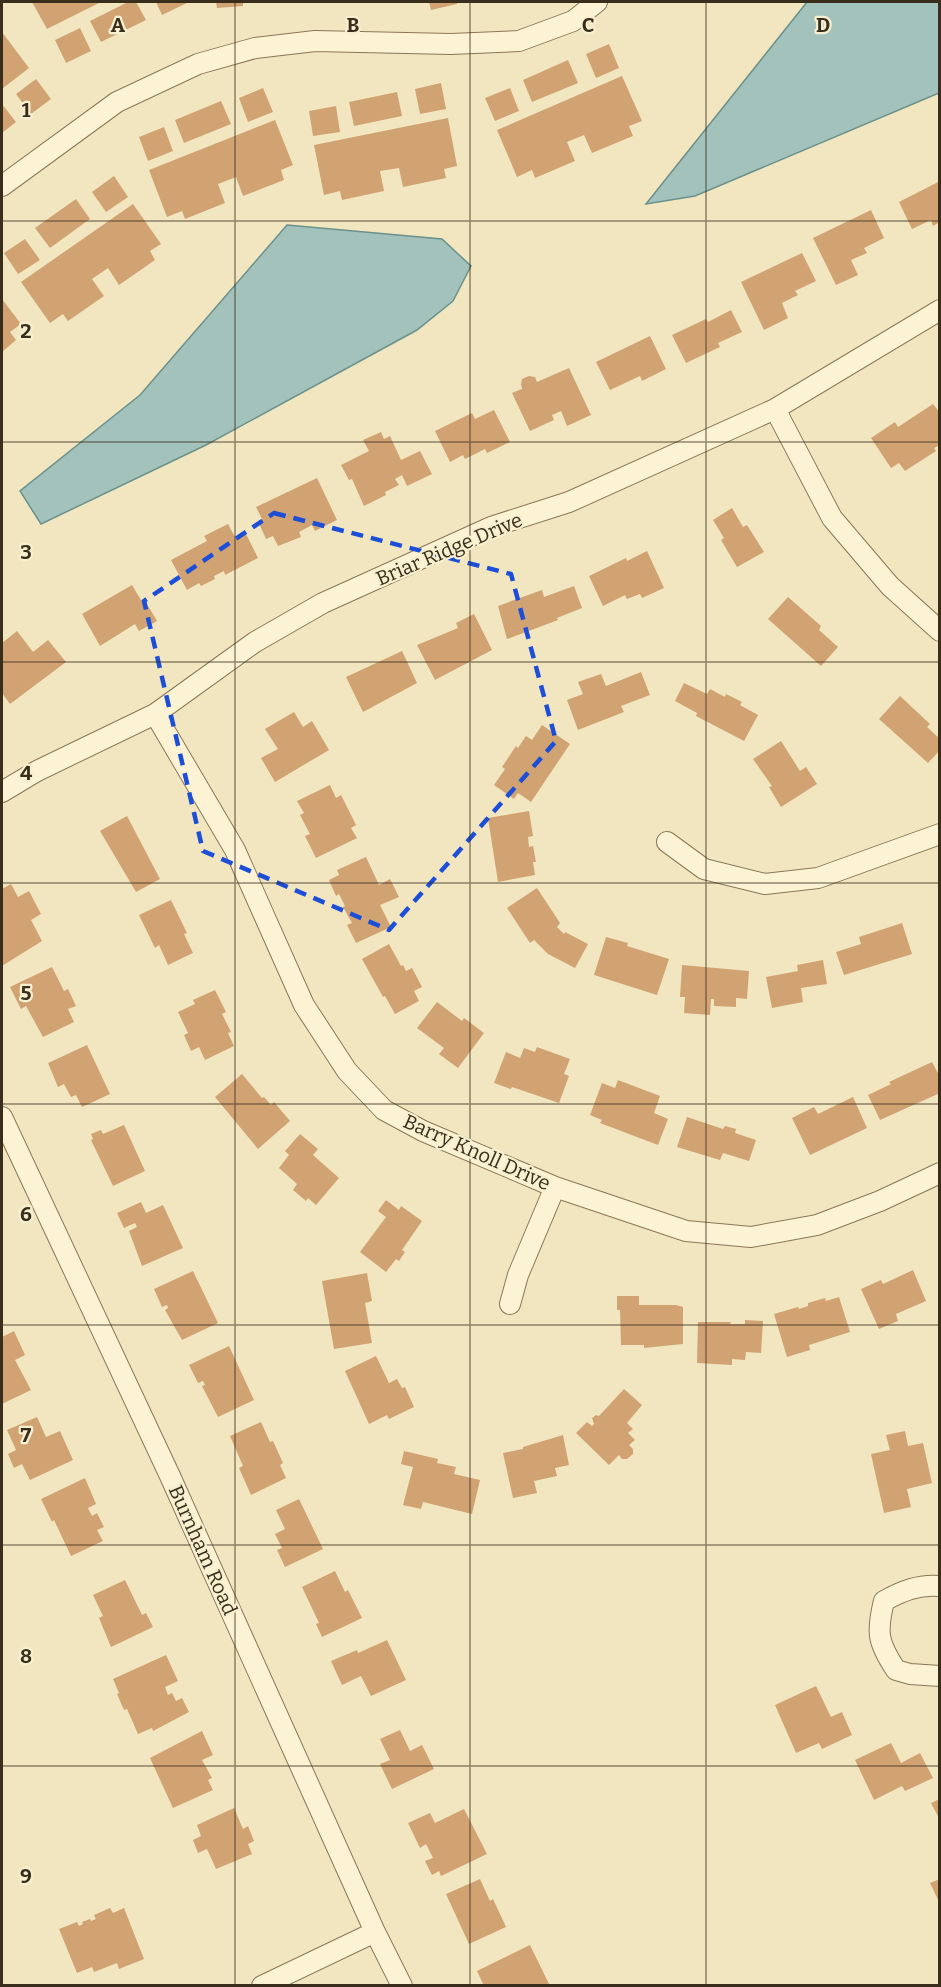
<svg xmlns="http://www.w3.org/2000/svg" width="941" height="1987" font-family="Bitter,serif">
  <rect width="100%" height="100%" fill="#f1e6c0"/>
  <path fill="#a3c2bc" stroke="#6a918b" stroke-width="1.5" d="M807,2h132v91l-244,103 -49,8z
    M287,225l155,14 29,27 -18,35 -36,29 -211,115 -165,79 -21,-33 120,-96z"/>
  <path fill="#d1a373" d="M32,2h69l-54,27z
    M128,2h8l10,18 -45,22 -11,-21z
    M156,2h33l-27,13z
    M216,2h27v4l-26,2z
    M429,2h28v2l-26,6z
    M80,28l11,23 -25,12 -11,-23z
    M2,32l27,36 -27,21z
    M609,44l10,24 -23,10 -10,-24z
    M568,60l10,23 -46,19 -9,-22z
    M622,76l20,45 -13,5 4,10 -41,17 -8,-18 -17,7 8,19 -40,17 -3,-8 -15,7 -20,-47z
    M36,79l15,20 -20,15 -15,-20z
    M441,83l5,26 -26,5 -5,-25z
    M263,88l10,24 -25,10 -9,-24z
    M510,88l9,23 -24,10 -10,-23z
    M397,92l5,24 -48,10 -5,-24z
    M221,101l10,23 -47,19 -9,-23z
    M2,104l14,18 -14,11z
    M336,106l4,26 -27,4 -4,-25z
    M448,118l9,48 -13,3 2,9 -43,9 -4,-19 -19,3 4,20 -42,9 -2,-9 -16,4 -10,-50z
    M275,120l18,45 -12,5 3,10 -41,16 -7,-19 -18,7 7,19 -40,16 -3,-8 -15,6 -18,-47z
    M164,127l9,24 -25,10 -9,-24z
    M114,176l14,21 -22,15 -14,-20z
    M940,181v41l-7,4 -2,-6 -19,9 -13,-27z
    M76,199l14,20 -40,29 -15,-20z
    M133,204l28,40 -11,7 5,9 -36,25 -11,-17 -16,11 12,17 -36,25 -5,-7 -13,9 -29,-41z
    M871,210l13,28 -20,10 3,5 -16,7 7,15 -22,10 -23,-47z
    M25,239l15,21 -22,14 -14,-21z
    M802,253l14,28 -21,10 3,4 -16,8 6,15 -24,12 -23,-48z
    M2,299l19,25 -11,8 6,8 -14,12z
    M731,310l11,22 -24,11 2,4 -34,16 -14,-28 34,-16 2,3z
    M650,336l16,33 -24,12 -2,-5 -30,14 -14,-28z
    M569,368l22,47 -24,11 -6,-15 -9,4 2,5 -24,11 -18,-38 10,-4 -1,-5 1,-5 7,-3 6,1 2,5z
    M933,404l7,9v32l-6,3 2,3 -31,20 -6,-8 -8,5 -20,-30 24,-16 3,5z
    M494,410l16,32 -23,11 -2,-4 -20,10 -2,-4 -13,7 -15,-31 37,-18 3,6z
    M381,432l3,7 6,-3 11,24 19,-9 12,23 -25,12 -5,-11 -7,4 4,6 -14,7 1,3 -22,11 -12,-27 -3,1 -8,-15 28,-14 -6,-11z
    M317,478l20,42 -22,11 -3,-6 -13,7 2,5 -23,9 -5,-10 -7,3 -8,-18 4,-2 -6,-12z
    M732,508l11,19 4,-2 17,27 -27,15 -16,-27 3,-2 -11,-18z
    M228,524l8,15 10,-5 12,24 -33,17 -1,-4 -10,5 1,3 -14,7 -2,-3 -12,7 -16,-30 36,-19 -3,-5z
    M647,551l17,37 -22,10 -2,-4 -13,5 -2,-4 -22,11 -14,-30 37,-18 1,3z
    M132,585l9,15 3,-1 13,22 -18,10 -4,-7 -35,22 -18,-32z
    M574,586l8,22 -25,10 1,2 -51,19 -9,-33 44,-16 2,7z
    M788,597l33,29 -2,4 19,17 -17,19 -53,-47z
    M474,614l18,36 -57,30 -18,-35 41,-17 -2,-5z
    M17,631l16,21 15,-12 18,22 -56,42 -8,-11v-50z
    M402,651l15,32 -54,29 -17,-35z
    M641,672l9,23 -29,11 3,6 -46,18 -11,-30 16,-6 -5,-12 23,-8 5,12z
    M684,683l23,11 3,-5 15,8 1,-3 16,8 -2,3 18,10 -14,26 -48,-25 1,-3 -22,-12z
    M900,696l30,28 -3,3 13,12v11l-12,13 -49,-44z
    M294,712l9,15 9,-6 17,29 -54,32 -14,-24 17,-9 -13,-20z
    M542,725l28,19 -39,58 -13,-9 -4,6 -20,-14 11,-16 -3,-2 14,-21 2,2 8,-12 6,4z
    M781,741l19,30 6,-4 11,17 -36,23 -12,-20 3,-1 -19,-27z
    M330,785l6,13 5,-3 15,30 -5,3 6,10 -41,20 -11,-22 5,-2 -10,-19 4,-2 -7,-12z
    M529,811l4,25 -5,1 1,10 4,-1 3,16h-3l2,13 -37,7 -10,-64z
    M127,816l33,63 -24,13 -36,-61z
    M366,857l13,28 11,-6 9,18 -19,8 11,22 -35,16 -9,-18 5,-2 -9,-16 2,-1 -6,-12 -3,2 -7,-16 10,-5 -2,-5z
    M11,884l7,13 11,-6 12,23 -10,6 11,21 -40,25v-77z
    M537,888l23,35 -3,4 7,7 1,-2 23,12 -13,24 -27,-14 -14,-14 -4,3 -23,-35z
    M171,900l16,33 -3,1 9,19 -25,12 -9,-20 -4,3 -16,-33z
    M902,923l10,31 -68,21 -8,-23 25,-8 -2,-7z
    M606,937l22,6 -1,3 42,13 -12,36 -63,-20z
    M389,944l12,22 2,-1 3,6 6,-3 10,19 -8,4 5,10 -24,13 -10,-18 -2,1 -21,-38z
    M823,960l4,24 -26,4 2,14 -31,6 -6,-31 32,-6 -1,-6z
    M682,965l67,6 -2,28 -11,-1v9l-22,-1v-7h-3l-1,16 -26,-2 1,-16h-5z
    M52,967l12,24 4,-2 8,17 -8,3 6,13 -31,15 -17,-31 -5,3 -11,-22z
    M215,990l11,22 -4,2 9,18 -3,1 6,13 -29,14 -6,-13 -8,4 -7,-16 4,-2 -10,-21 17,-8 -2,-4z
    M437,1002l25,19 2,-3 20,15 -26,35 -19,-14 5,-6 -27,-20z
    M87,1045l23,49 -28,13 -6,-12 -5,2 -7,-13 -6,3 -10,-24z
    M537,1047l33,12 -6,15 5,2 -10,27 -47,-16 -1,2 -17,-6 12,-31 14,6 4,-10 11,4z
    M932,1062l8,15v16l-60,27 -12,-25 23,-11 -2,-2z
    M242,1074l20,24 2,-1 7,8 3,-3 16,19 -32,28 -43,-52z
    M618,1080l42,16 -6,17 14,6 -10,26 -58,-22 2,-3 -12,-5 12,-32 13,5z
    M853,1097l14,31 -57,27 -18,-37 22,-11 4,7z
    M687,1117l36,12 2,-3 11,3 -1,4 21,7 -7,21 -26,-8 -3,7 -43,-13z
    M124,1125l21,46 -32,15 -22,-46 2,-1 -2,-5 10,-4 2,4z
    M300,1134l18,15 -5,6 26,23 -23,27 -8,-7 -2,3 -13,-11 4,-6 -18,-16 10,-13 -4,-4z
    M386,1200l13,10 2,-4 21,15 -20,29 3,2 -6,9 -3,-2 -10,13 -26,-20 26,-35 -8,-6z
    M141,1202l5,11 17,-8 20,43 -41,18 -13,-35 8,-4 -2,-4 -11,5 -7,-15z
    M913,1270l13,31 -30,13 2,7 -19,8 -18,-40 20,-9 2,4z
    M193,1271l25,52 -36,17 -17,-30 3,-2 -1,-3 -5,2 -8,-18z
    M367,1273l5,28 -7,2 7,40 -38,6 -12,-68z
    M617,1296h22v9h37l7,2v37l-39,4v-3h-23l-1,-35h-3z
    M839,1297l11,35 -41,13 1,5 -23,7 -13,-43 24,-7 1,2 9,-3v-3l17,-5 1,3z
    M745,1320l18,1 -2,32 -15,-1 -1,8 -13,-1v6l-35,-2 1,-41h33l-1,2h15z
    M14,1331l11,24 -10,5 16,30 -29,14v-67z
    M229,1346l25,54 -36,17 -16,-31 3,-1 -2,-4 -5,2 -9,-18z
    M376,1356l13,27 8,-4 5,9 3,-1 9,20 -25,12 -2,-4 -18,9 -24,-53z
    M624,1389l18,16 -15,18 6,6 -5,4 7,7 -6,5 4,4v5l-6,5h-5l-3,-4 -10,10 -33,-32 11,-11 5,4 2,-2 -2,-6 4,-3 3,1z
    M37,1417l9,20 14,-6 13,29 -43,20 -8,-16 -8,4 -6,-14 8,-4 -9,-20z
    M261,1422l9,20 3,-1 10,22 -3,2 6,13 -35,17 -12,-27 4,-2 -13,-30z
    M905,1431l3,15 15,-3 9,40 -25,6 4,18 -27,6 -13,-59 19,-4 -4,-15z
    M563,1435l6,30 -14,3 2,8 -23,5 3,12 -24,5 -10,-45 20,-4v-2z
    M404,1451l34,8 -1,4 19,4 -2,7 26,6 -8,34 -49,-12 -2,7 -18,-4 10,-38 -12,-3z
    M85,1478l11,26 -8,4 4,8 5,-3 7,14 -7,3 6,11 -32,15 -17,-36 -2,2 -11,-23z
    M299,1499l24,50 -38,18 -8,-17 5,-2 -7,-14 10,-5 -9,-19z
    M335,1571l10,21 3,-2 14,28 -40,19 -6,-13 3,-1 -17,-36z
    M125,1580l17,35 4,-2 7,14 -42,20 -12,-29 4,-2 -10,-21z
    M387,1640l19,40 -35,16 -10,-20 -19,9 -11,-24 26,-11 1,3z
    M166,1655l12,26 -13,6 3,8 4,-2 4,8 6,-3 7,14 -36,19 -1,-3 -14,6 -11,-25 -3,1 -7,-16 2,-1 -6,-14z
    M816,1686l15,31 11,-5 10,23 -30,14 -3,-6 -23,10 -21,-48z
    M400,1730l10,21 12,-6 12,24 -42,20 -12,-25 10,-4 -10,-21z
    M202,1731l11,24 -11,5 10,18 -4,2 5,10 -40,18 -23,-50z
    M891,1743l10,20 19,-10 13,25 -28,13 -3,-5 -28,14 -19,-40z
    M940,1799v21l-9,-17z
    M234,1808l9,21 5,-3 6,15 -6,3 4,10 -36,15 -9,-20 -9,4 -5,-13 8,-4 -4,-11z
    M464,1809l23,45 -46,22 -2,-5 -7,4 -7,-14 8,-3 -7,-14 -6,4 -12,-25 22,-10 5,10z
    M480,1879l10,22 3,-2 13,28 -37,17 -23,-50z
    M940,1879v25l-10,-21z
    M110,1908l3,5 11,-5 20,51 -25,10 -2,-6 -23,9 -2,-5 -15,6 -18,-44 18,-7 2,4 4,-2 -1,-2 8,-3 1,2 5,-2 -2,-4z
    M530,1945l20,41h-66l-7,-15z"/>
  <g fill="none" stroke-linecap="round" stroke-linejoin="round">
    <g stroke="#8b7757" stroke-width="22">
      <path id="street" d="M2,186l115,-84 81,-38 57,-16 60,-7 136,3 68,-3 54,-20 24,-19
        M775,409l57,109 58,68 50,45
        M155,714l80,136 69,155 43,66 37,39 39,21 132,56 131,44 65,6 66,-12 63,-24 60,-28
        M2,792l35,-21 118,-57 100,-72 68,-39 168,-76 78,-25 206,-93 165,-99
        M667,842l37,27 61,15 53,-6 122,-44
        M2,1117l168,359 205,456 27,54
        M510,1304l8,-29 37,-88
        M940,1586c-21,-2 -38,5 -56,15 -8,32 -6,42 12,69l14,4 30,2
        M262,1986l113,-54"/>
    </g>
    <use href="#street" stroke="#fbf3d4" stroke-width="20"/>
  </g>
  <path fill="none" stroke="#1d4ed8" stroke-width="4.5" stroke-dasharray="12 8" stroke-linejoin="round" d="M274,513l237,61 45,167 -167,189 -186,-79 -59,-250z"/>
  <path fill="none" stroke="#392d1c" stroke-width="1.5" stroke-opacity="0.55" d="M235,2v1984M470,2v1984M706,2v1984M2,221h938M2,442h938M2,662h938M2,883h938M2,1104h938M2,1325h938M2,1545h938M2,1766h938"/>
  <g text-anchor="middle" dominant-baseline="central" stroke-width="4.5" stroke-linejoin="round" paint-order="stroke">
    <g font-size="20" fill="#392d1c" stroke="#f7f0d0">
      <text transform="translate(449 549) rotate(-23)">Briar Ridge Drive</text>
      <text transform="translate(477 1152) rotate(24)">Barry Knoll Drive</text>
      <text transform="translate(203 1550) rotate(66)">Burnham Road</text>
    </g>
  </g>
  <g font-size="20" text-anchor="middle" font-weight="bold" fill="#392d1c" stroke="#f7f0d0" stroke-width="4.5" stroke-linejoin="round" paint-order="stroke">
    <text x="118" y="32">A</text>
    <text x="353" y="32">B</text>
    <text x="588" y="32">C</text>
    <text x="823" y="32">D</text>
    <text x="26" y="117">1</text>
    <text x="26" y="338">2</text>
    <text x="26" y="559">3</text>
    <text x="26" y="780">4</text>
    <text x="26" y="1000">5</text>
    <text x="26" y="1221">6</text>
    <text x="26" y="1442">7</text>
    <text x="26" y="1663">8</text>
    <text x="26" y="1883">9</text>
  </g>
  <rect width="941" height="1987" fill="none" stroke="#392d1c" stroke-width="6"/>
</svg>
